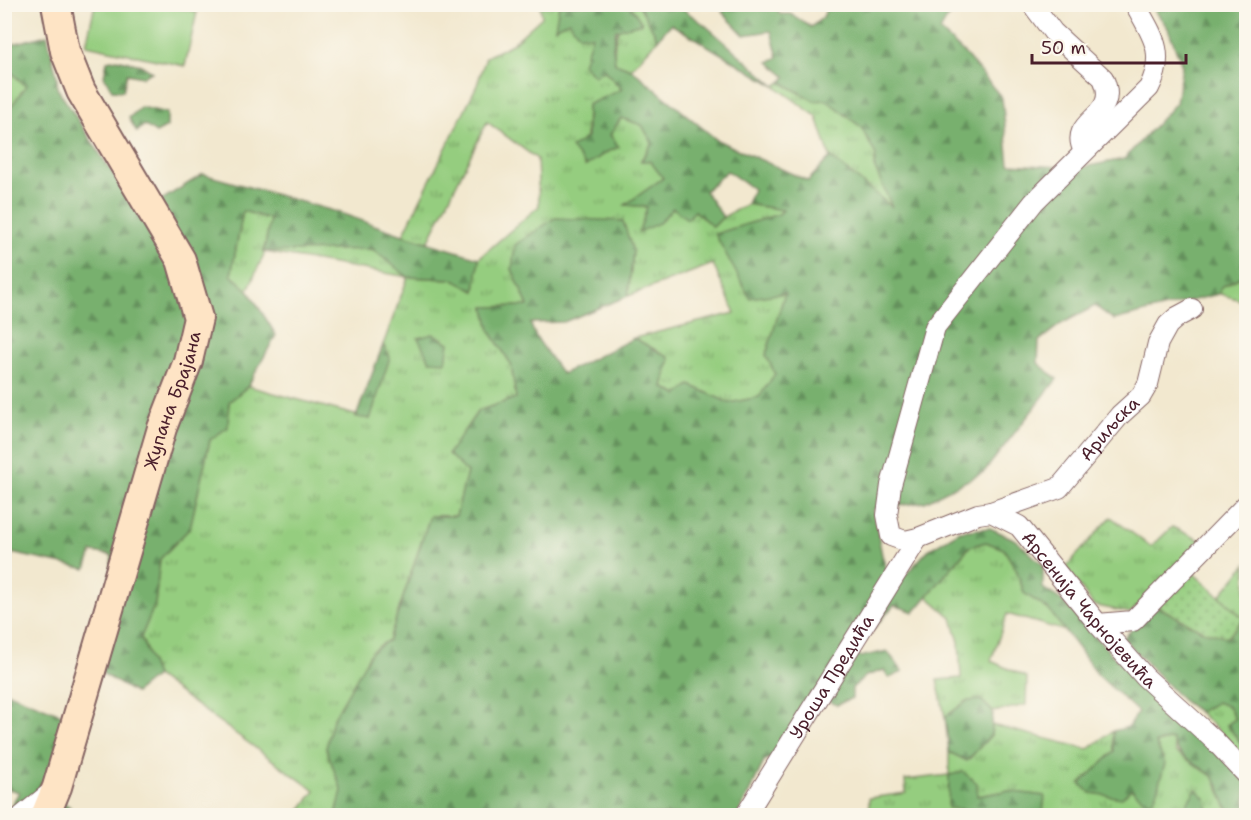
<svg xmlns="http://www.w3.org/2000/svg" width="1251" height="820" font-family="'Shantell Sans',sans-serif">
  <defs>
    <pattern id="grass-tufts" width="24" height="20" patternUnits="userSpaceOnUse" patternTransform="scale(1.5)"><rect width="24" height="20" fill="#95cd7f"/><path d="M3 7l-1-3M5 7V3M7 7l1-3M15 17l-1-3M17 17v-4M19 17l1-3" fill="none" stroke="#7ca668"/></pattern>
    <pattern id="forest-firs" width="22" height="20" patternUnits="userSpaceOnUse" patternTransform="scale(1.5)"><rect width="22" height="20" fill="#78b06e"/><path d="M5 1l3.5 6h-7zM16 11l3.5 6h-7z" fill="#648f5b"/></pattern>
    <pattern id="park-dots" width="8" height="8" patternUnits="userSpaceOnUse" patternTransform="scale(1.5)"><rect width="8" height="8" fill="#95cd7f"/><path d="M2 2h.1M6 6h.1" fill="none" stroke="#7ca668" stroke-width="1.8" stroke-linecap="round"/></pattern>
  </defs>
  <rect width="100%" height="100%" fill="#fbf7ec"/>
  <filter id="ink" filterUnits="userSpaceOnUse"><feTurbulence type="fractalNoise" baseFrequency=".0167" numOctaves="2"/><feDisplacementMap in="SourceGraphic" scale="12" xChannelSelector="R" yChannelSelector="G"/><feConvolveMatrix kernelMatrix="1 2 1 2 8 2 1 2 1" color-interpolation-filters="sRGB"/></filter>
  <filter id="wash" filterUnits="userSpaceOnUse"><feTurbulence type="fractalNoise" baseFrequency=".008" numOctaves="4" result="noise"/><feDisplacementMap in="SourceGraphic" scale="24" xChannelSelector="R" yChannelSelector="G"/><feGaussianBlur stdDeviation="1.35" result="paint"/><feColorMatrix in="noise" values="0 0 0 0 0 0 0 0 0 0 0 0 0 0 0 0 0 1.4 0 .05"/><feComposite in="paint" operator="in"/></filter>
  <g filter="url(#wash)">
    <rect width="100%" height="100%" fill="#f2e8cf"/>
    <path fill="url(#grass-tufts)" stroke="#707655" stroke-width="1.5" d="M540,5h19l10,16 24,15 11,34 18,20 -35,15 -2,61 22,-14 12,-5 -9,-12 11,-17 21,7 10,18 -11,17h9l13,18 -37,27 21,1 12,17 14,-15 22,3 18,16 10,-10 24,-13 36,6 -4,4 6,79 -19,62 9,19 -15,23 -31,6 -39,-18 -12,10 -15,-8 7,-29 -36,-20 101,-25 -22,-49 -85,32 5,-44 -121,17 16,37 -43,1 5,24 21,33 5,34 -38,13 -29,43 18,18 -11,44h-26l-41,124 -17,11 -46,97 16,43 -6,24h-40l19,-24 -159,-115 -15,-39 14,-33 5,-45 30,-31 20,-88 17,-13 2,-25 19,-16 122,33 19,-62 -6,-12 25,-68 -143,-25 -17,38 -17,-15 12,-64 27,8 -6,32 108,-2 36,28 44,2 23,12 4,-33 60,-52 -2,-47 -50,-37 -59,120 -25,-7 74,-150 9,-28 26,-13 30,-27z
      M620,5h19l19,34 -27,30 -16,-6c-3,-26 3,-35 16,-56z
      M4,66l22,20 -21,30h-1z
      M781,82l33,19 12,-2 35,28 15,28 -2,11 19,42 -63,-51 -13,-40 -42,-31z
      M1246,274v28l-26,-8 1,-7z
      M1111,517l40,30 21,-20 30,14 -72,72 -37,-8 -27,-38z
      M986,542l18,7 13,22 7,22 25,17 16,21 -58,-17 -16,47 36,16 -1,28 -33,7 -12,-12 -14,1 -22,16 -8,-37 24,-2 -2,-36 -7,-24 -25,-22 42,-49z
      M1246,564v56l-26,-24z
      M1217,702l12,5 6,12 -8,6 19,25v7l-47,-45z
      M992,725l96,24 25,-18 1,21 -34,32 76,-41 16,-4 4,13 38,25 14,33 7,5 -121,1 -2,-5 -6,4h-68l5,-2 -36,-22 -30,5 -15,-24 17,43h-110v-17l37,-5 -1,-13 44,-5v-23l19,8 23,-25z"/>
    <path fill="url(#forest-firs)" stroke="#61684c" stroke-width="1.5" d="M620,4l11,3 11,16 -26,7 -3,17 2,16 16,6 86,71 91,41 22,-24 62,50 -18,-41 2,-11 -15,-28 -35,-27 -12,1 -33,-19 5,-5 -17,-15 9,-5 -7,-26 -27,4 -22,-23 8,-7h48l1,9h12l20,13 12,-10 5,-12h127l-15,26 26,24 36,43 7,66 70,4 45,-9 52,-56 6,-37 -14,-38 -17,-23h95v269l-25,13 -2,7 -105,26 -19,-14 -34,18 -22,17 -1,22 19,16 -73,93 -59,30 -52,7 9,46 6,18 13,7 27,-30 32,-19 30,-3 26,12 27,25v23l21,14 50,55 94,85 38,40v33c-29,0 -18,-23 -33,-38 -16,-16 -32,-14 -41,-38l-16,4 9,21 -11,36 -7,2 -16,-13 -9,9 -31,-5 -11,-9 34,-32 -1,-21 15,-4 10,-15 -40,-37 -49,-65 -25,-17 -7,-22 -13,-22 -18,-7 -17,5 -55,65 -20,-7 -25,29 -20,5 11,18 27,-6 16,21 -14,6 -5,-8 -18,6 -14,12v10l-15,7 -26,-12 -35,64 -11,3 -27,55h-402l6,-24 -16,-43 7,-29 39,-68 17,-11 41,-124h26l11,-44 -19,-18 30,-43 38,-13 -5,-34 -21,-33 -5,-24 43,-1 -16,-37 3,-24 40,-27 68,3 10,30 -5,45 -64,26 -34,1 6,14 26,37 72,-36 36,20 -7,29 14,8 13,-10 39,18 30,-6 16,-23 -9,-19 19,-62 -35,5 -35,-64 64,-20 4,-4 -36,-6 6,-15 -26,-18 -22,20 18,26 -10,10 -18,-16 -8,8 -14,-11 -14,15 -20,9 8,-25 -22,-2 38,-27 -13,-17h-9l11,-18 -10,-18 -21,-7 -11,17 9,12 -12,5 -21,14 -15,-18 16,-11v-32l35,-16 -18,-19 -10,6 -11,-12 9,-28 -13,-1 -10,-14 -14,7 4,-23z
      M639,5h38l28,20 70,61 -104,-62 -13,15z
      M47,35l10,42v11l82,126 64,-40 134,38 66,23 76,23 -4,33 -23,-12 -44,-2 -36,-28 -108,3 6,-33 -27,-8 -12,64 17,15 28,45 -28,51 -19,16 -1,25 -18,13 -20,88 -30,31 -5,45 -14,33 15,39 -21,17 -33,-20 10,-118 -20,-3 -6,17 -75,-16 -6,60 -1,-497 22,-30 -21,-20v-20z
      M117,59l24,6 11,7 -10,5 -15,-3 -4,17 -11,-1 -8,-14 3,-15z
      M141,107l26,6v14l-11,6 -12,-8 -7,7 -8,-14z
      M433,334l16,9 -3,19 -16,-1 -12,-23z
      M383,345l7,12 -20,62 -14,-2z
      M1157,606l45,25 44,-11v130l-19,-25 8,-6 -6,-12 -12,-5 -18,10 -17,-12 -59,-62z
      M4,691l64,26 -6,85 8,5 -3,8h-61l13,-23 -14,-4z
      M981,700l12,12 -2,23 -24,26 -18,-9 -4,-35 22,-16z
      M963,772l14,11v13l30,-5 38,5 -2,17 -5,3 -59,-1v-4l-31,-3 1,-33z
      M1196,789l10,10 2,16h-20l-4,-7z"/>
    <path fill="url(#park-dots)" stroke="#707655" stroke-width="1.5" d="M1192,572l54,48h-4l-14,17 -25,-6 -46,-25z"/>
    <path fill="#95cd7f" stroke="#707655" stroke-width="1.5" d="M95,4l68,1 34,7 -12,54 -99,-21z"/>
  </g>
  <g filter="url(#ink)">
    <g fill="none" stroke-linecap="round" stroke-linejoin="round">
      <g stroke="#856564" stroke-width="22">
        <g id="street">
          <path d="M1032,4l21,28 50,46c19,41 -37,40 -19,73"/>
          <path id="s1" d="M1135,4c17,31 32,49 14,84l-115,114 -99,125 -44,158 -4,30 4,21 14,5 13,-3 60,-24 13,-2 28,14 79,98 47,53 70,64 31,33"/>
          <path id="s2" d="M991,512l68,-24 61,-73 21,-19 7,-12 10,-41 10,-18 9,-8 15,-8"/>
          <path d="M1098,624l35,-3 113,-116"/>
          <path d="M22,816l33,-27"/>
          <path id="s3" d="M745,816l173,-278"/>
        </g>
      </g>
      <g stroke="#856564" stroke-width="32">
        <g id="secondary">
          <path id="s4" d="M45,816l12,-29 105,-359 26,-67 10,-43 -17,-58 -100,-169 -16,-40 -9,-47"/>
        </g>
      </g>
      <use href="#street" stroke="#fff" stroke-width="20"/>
      <use href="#secondary" stroke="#fee4c5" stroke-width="28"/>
    </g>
  </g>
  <g text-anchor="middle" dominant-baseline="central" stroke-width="4.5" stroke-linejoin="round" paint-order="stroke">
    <g font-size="18" fill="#4a1f2b" stroke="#fbf7ec">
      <text stroke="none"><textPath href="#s4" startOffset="435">Жупана Брајана</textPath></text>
      <text stroke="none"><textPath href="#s2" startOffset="150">Ариљска</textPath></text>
      <text stroke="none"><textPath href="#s1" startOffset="874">Арсенија Чарнојевића</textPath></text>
      <text stroke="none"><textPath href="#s3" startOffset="164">Уроша Предића</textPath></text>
    </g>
  </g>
  <rect width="1251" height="820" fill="none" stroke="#fbf7ec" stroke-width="24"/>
  <path d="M1032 54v9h154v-9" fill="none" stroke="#4a1f2b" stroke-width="3"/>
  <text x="1041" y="54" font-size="18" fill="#4a1f2b" stroke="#fbf7ec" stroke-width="4.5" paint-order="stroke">50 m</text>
</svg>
